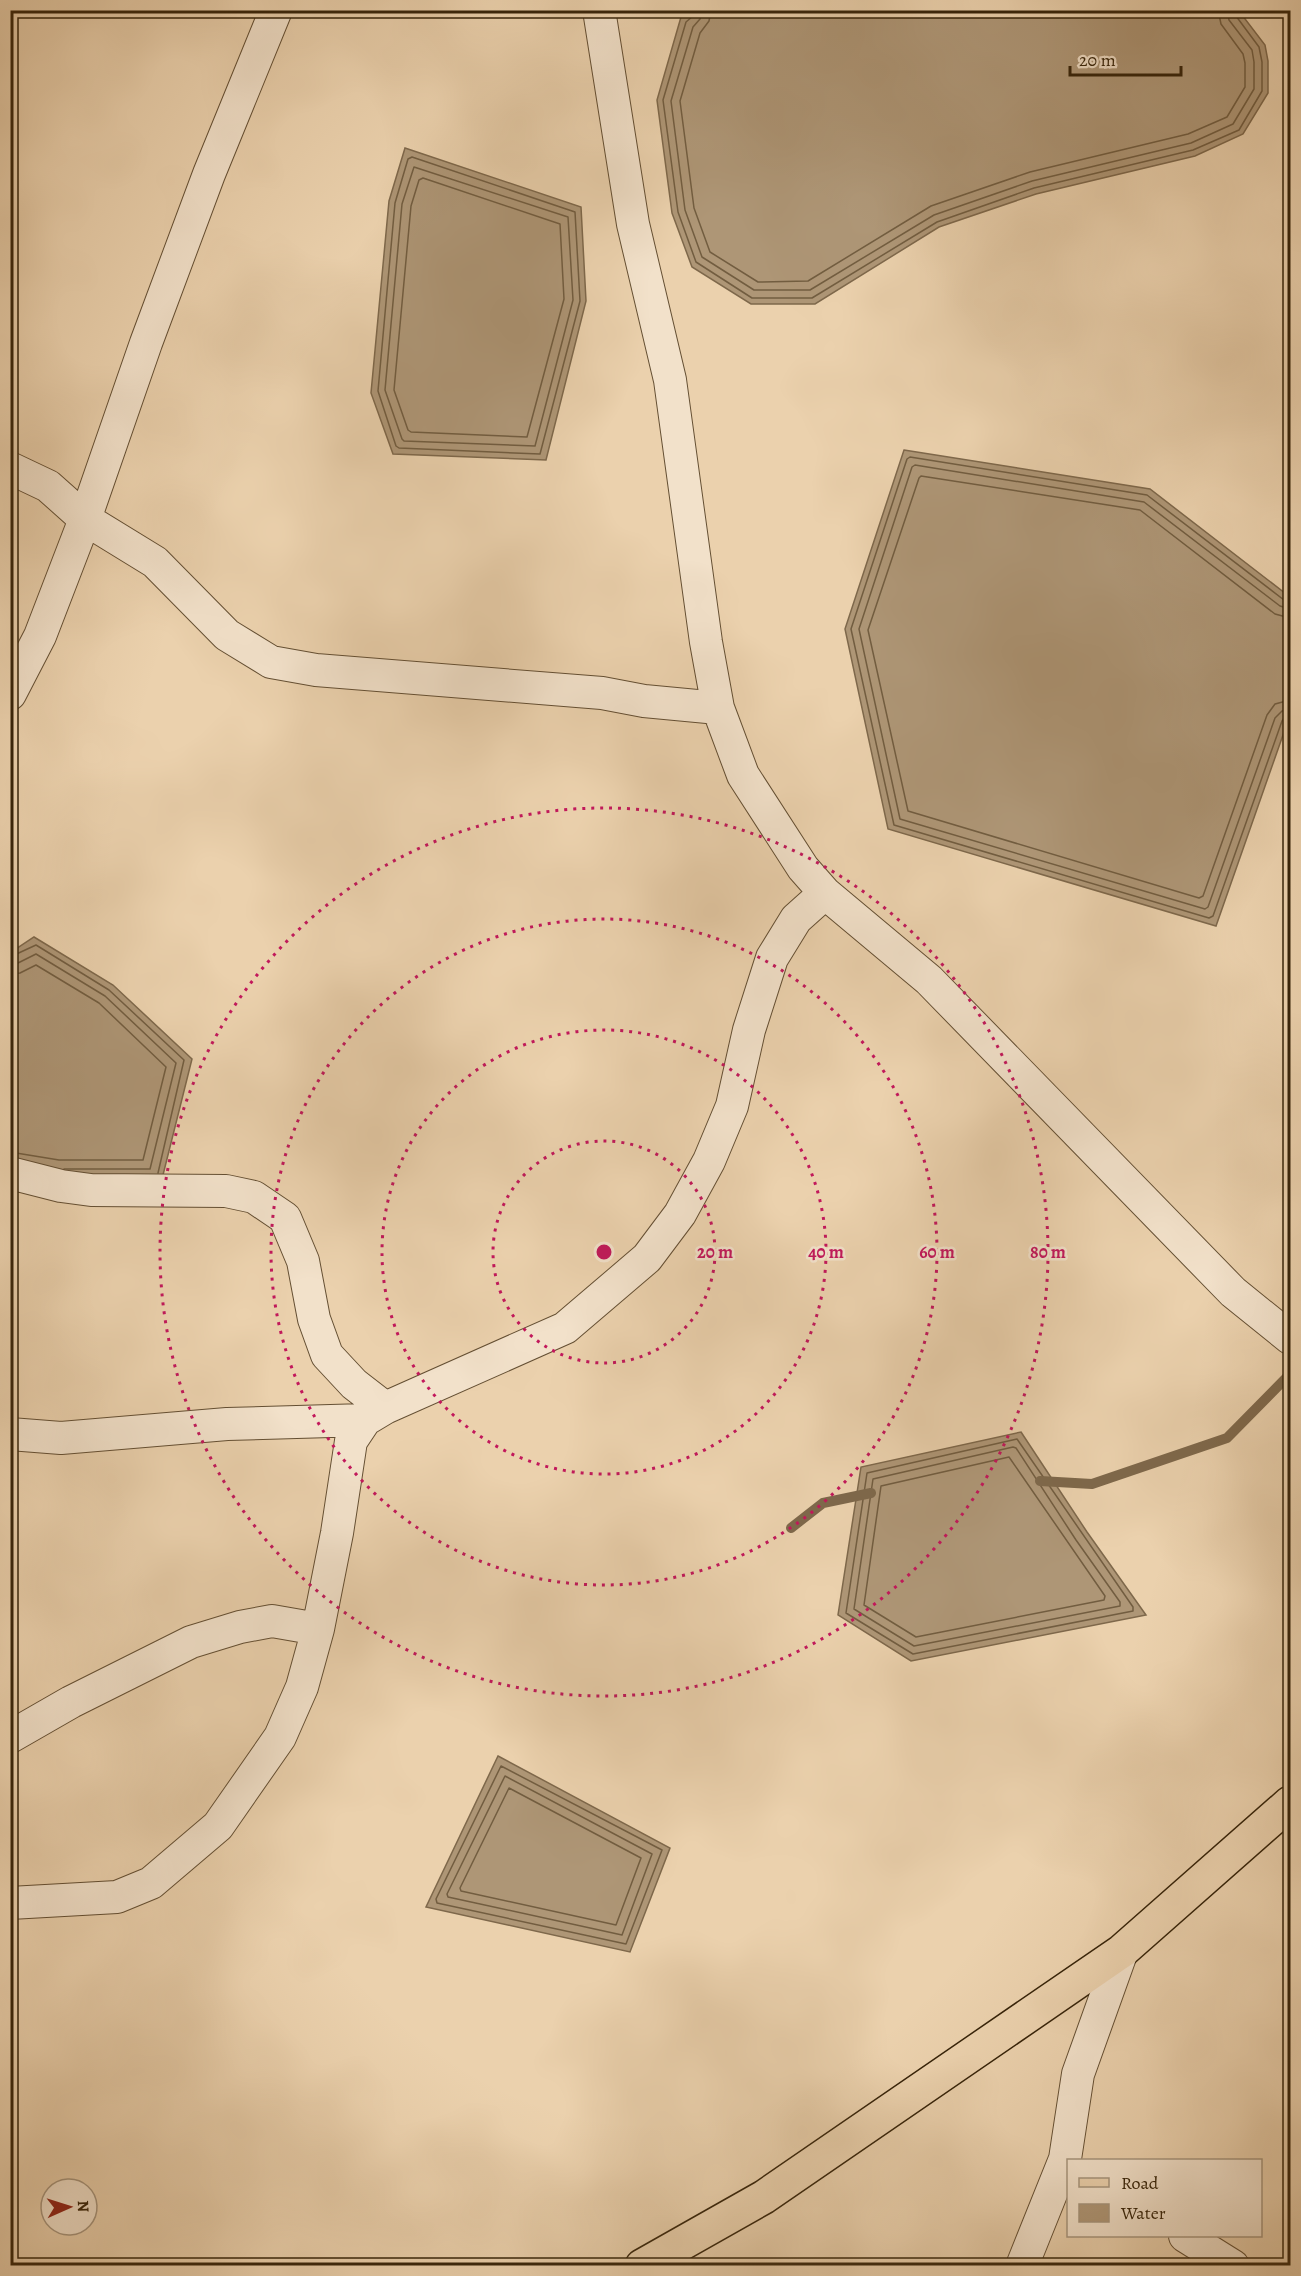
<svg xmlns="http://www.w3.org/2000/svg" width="1301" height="2276" font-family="Alegreya,serif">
  <rect width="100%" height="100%" fill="#ebd1ad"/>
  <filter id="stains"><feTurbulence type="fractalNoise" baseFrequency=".00333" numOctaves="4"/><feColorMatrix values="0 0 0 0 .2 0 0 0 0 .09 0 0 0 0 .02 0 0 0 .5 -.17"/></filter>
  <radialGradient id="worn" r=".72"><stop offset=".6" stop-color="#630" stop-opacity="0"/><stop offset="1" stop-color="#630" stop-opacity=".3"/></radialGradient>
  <path fill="#ae9676" stroke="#7e684b" stroke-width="1.5" d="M693,10l546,1 26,34 3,16v32l-25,41 -48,22 -159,38 -97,33 -124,77h-64l-59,-37 -20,-54 -15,-113 24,-83z
    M405,148l176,59 5,94 -40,159 -153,-6 -22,-61 18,-192z
    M904,450l246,39 140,108v118l-74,211 -328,-97 -43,-200z
    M34,937l79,48 79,74 -31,124 -150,-9 -1,-221z
    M1021,1432l66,100 59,83 -235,46 -73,-46 23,-148z
    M498,1756l172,92 -40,104 -204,-45z"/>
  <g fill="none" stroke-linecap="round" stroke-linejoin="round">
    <path stroke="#725d40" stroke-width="1.5" d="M695,10l-2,6 -7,6 -23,78 15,112 18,50 56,36h60l125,-76 97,-34 159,-38 46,-20 23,-39v-29l-3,-15 -23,-31 -2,-6
      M702,10l-2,9 -7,8 -22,74 14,109 17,47 52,33h56l124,-75 98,-34 159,-38 42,-19 21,-35v-27l-2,-12 -23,-30 -2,-10
      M711,10l-2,11 -9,12 -20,68 14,107 16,44 48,30 50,-1 123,-75 99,-34 158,-38 39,-17 18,-30v-24l-2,-9 -22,-30 -3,-14
      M412,157l163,55 5,89 -40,153 -141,-6 -3,-2 -18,-55 17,-188 13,-44z
      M414,167l154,50 5,83 -38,146 -131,-5 -2,-2 -17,-49 17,-186z
      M423,178l137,46 4,75 -37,138 -116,-5 -3,-2 -14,-40 17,-184 8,-26z
      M1290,601l-6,-1 -137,-105 -237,-38 -3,2 -56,170 43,196 315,93 4,-2 69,-195 3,-4h5
      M1290,609l-10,-3 -136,-104 -229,-37 -3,2 -53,162 41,190 305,90 3,-2 67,-189 7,-7 8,-2
      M1290,618l-15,-4 -135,-104 -219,-34 -2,2 -51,152 40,181 291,87 4,-2 64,-181 8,-11 15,-4
      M10,957l26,-12 73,45 75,70 -26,113
      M10,965l8,-2 18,-9 69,42 71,67 -26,106h-86
      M10,974l10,-1 16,-8 63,38 67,64 -23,93h-84l-49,-8
      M1017,1439l116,168v4l-220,43 -67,-41 21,-140z
      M1013,1447l3,1 60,92 44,62v4l-206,40 -60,-37 19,-130z
      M1009,1457l96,139 -1,4 -188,37 -52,-32 17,-119z
      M501,1766l161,84 -36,94 -189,-41 -1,-4z
      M505,1776l147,78 -30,81 -174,-38 -1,-3z
      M509,1788l132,70 -25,67 -155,-34 -1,-3z"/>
    <path stroke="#7e684b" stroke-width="10" d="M1040,1481l52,3 135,-46 63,-64
      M791,1528l32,-25 48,-10"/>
    <g stroke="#644f33" stroke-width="34">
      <path id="minor" d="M599,10l34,214 37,156 36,262 12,66 25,67 60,93 22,25 104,87 304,312 57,46
        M10,468l38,18 37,33 70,43 72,73 44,27 45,8 286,23 42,8 74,7
        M10,694l30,-58 45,-117 61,-176 63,-169 67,-164
        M10,1173l51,13 30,4 135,1 28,6 31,21 18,43 11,58 13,36 27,29 31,24
        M10,1434l51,4 166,-14 138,-4
        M10,1737l61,-35 120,-60 49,-15 32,-6 46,8
        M10,1903l107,-6 34,-14 67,-57 62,-89 22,-50 16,-58 19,-96 14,-92 14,-21 20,-12 180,-80 82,-70 33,-44 29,-53 23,-55 17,-76 23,-72 24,-39 29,-26
        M1185,2236l48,30
        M1022,2266l43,-107 13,-85 44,-123"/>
    </g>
    <g stroke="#37240a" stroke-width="36">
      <path id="primary" d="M642,2266l122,-69 358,-246 168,-148"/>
    </g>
    <use href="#minor" stroke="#f2e1ca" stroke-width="32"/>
    <use href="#primary" stroke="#ebd1ad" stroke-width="33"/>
  </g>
  <g fill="none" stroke="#c2185b" stroke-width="3" stroke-dasharray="3 6">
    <circle cx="604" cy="1252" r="111"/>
    <circle cx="604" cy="1252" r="222"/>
    <circle cx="604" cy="1252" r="333"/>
    <circle cx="604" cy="1252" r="444"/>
  </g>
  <circle cx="604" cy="1252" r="9" fill="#c2185b" stroke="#f2e1ca" stroke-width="3"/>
  <g font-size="18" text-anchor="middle" font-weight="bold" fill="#c2185b" stroke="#f2e1ca" stroke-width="5" stroke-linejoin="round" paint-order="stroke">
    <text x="715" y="1258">20 m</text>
    <text x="826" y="1258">40 m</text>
    <text x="937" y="1258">60 m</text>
    <text x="1048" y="1258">80 m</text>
  </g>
  <rect width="1301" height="2276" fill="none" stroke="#ebd1ad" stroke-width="36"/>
  <rect x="12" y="12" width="1277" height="2252" fill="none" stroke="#37240a" stroke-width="3"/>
  <rect x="18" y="18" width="1265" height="2240" fill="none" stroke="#37240a" stroke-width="1.5"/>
  <rect x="1067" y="2159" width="195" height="78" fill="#f2e1ca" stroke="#a7957d" stroke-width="1.5"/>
  <rect x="1079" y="2178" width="30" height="9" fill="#ebd1ad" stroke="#a7957d" stroke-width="1.5"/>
  <text x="1121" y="2189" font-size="18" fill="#37240a">Road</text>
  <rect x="1079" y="2204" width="30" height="18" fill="#ae9676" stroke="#a7957d" stroke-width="1.5"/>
  <text x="1121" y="2219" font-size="18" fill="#37240a">Water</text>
  <g transform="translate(69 2207) rotate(87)"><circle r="28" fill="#f2e1ca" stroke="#a7957d" stroke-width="1.5"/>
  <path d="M0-4.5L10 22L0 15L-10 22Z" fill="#8f2418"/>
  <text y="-9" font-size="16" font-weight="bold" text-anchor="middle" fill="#37240a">N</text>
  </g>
  <path d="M1070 66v9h111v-9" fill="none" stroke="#37240a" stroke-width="3"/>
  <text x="1079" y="66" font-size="18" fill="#37240a" stroke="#f2e1ca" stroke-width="4.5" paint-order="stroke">20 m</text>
  <rect width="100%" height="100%" filter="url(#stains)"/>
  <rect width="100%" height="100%" fill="url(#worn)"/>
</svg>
